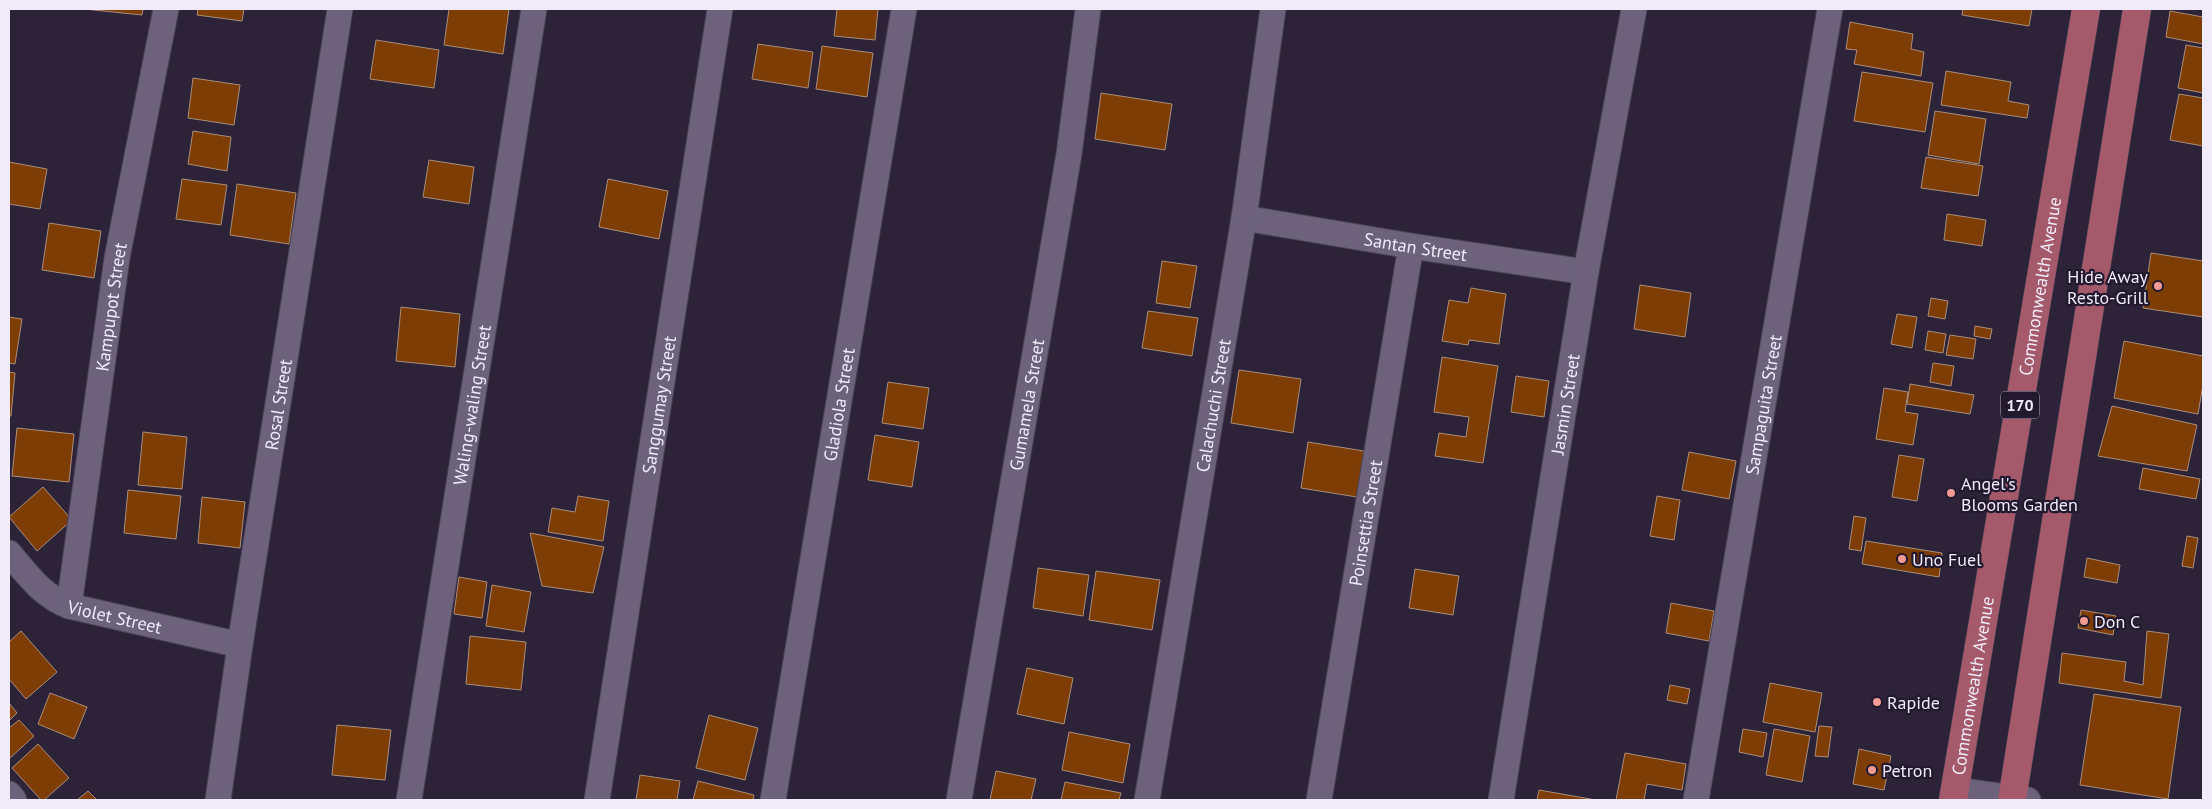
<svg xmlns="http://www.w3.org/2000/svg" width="2212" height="809" font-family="'PT Sans',sans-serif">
  <rect width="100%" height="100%" fill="#2c2339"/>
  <path fill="#7d3d05" stroke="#aa8d7b" d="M84,9h59l-1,6z
    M198,9h46l-2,12 -45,-6z
    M449,9h60l-6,45 -59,-9z
    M837,9h41l-3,31 -41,-4z
    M1963,9h69l-3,17 -67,-11z
    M2170,11l33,6v27l-37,-7z
    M1850,22l63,12 -2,15 13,3 -3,24 -67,-12 3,-14 -11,-1z
    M376,40l63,10 -5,38 -64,-9z
    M758,44l55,8 -5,36 -56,-9z
    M2186,45l17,3v45l-25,-5z
    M822,46l51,7 -6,44 -51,-8z
    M1946,71l65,11 -3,19 21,4 -2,13 -86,-13z
    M1862,72l71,11 -8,49 -71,-11z
    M193,78l47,7 -6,40 -46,-7z
    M1101,93l71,11 -7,46 -70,-11z
    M2179,94l24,4v48l-33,-6z
    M1935,111l51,8 -7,45 -51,-9z
    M193,131l38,6 -4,34 -39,-7z
    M1926,157l57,9 -5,30 -57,-8z
    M429,160l45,7 -5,37 -46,-7z
    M9,162l38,7 -7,40 -31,-5z
    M182,179l45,6 -6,40 -45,-6z
    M608,179l60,12 -9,48 -60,-12z
    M237,184l59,9 -7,51 -59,-9z
    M1947,214l39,6 -4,26 -38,-6z
    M49,223l52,8 -7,47 -52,-8z
    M2151,253l52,8v56l-60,-9z
    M1162,261l35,5 -7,42 -34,-5z
    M1640,285l51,8 -6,44 -51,-8z
    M1471,288l35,6 -7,50 -30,-4 -1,5 -26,-4 7,-41 19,3z
    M1931,298l17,3 -3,18 -17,-3z
    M401,307l59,7 -5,53 -59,-6z
    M1148,311l50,7 -6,38 -50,-8z
    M1897,314l20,3 -5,31 -21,-4z
    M9,317l13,2 -7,45 -6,-1z
    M1975,326l17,3 -2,10 -16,-3z
    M1928,331l18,3 -3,19 -18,-3z
    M1950,335l26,4 -3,20 -27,-4z
    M2124,341l79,15v29l-5,29 -84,-16z
    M1442,357l56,9 -15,97 -48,-7 4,-23 27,4 3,-20 -35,-5z
    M1933,363l21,3 -3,20 -21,-4z
    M1239,370l62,9 -8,54 -62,-10z
    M9,372l6,1 -4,43h-2z
    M1516,376l33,5 -5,36 -33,-5z
    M888,382l41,6 -6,41 -41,-6z
    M1910,384l64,11 -4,19 -63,-10z
    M1884,388l24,4 -3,20 13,2 -5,31 -37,-6z
    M2112,406l85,19 -10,46 -89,-15z
    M17,428l57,6 -5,48 -57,-6z
    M143,432l44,5 -5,52 -44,-4z
    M875,435l44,7 -7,45 -44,-7z
    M1308,442l56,9 -7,46 -56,-9z
    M1689,452l47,9 -7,38 -47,-9z
    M1899,455l25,4 -7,42 -25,-4z
    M2143,468l57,11 -4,20 -57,-10z
    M43,487l29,33 -35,31 -28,-34z
    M128,490l53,6 -5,43 -52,-6z
    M578,496l31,5 -6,40 -55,-9 4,-24 23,4z
    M1657,496l23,4 -6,40 -24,-4z
    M202,497l43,5 -5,46 -42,-5z
    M1854,516l12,2 -5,33 -12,-2z
    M530,533l74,14 -11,46 -51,-7z
    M2187,536l11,2 -5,30 -11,-2z
    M1866,541l76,12 -3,24 -77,-13z
    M2087,558l33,7 -3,18 -33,-6z
    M1038,568l51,7 -6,41 -50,-8z
    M1415,569l44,7 -6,39 -44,-7z
    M1096,571l64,9 -8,50 -63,-10z
    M459,577l28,5 -5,36 -28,-4z
    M492,585l39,7 -7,40 -38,-6z
    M1671,603l43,8 -5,30 -43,-8z
    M2081,610l35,6 -3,19 -35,-7z
    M21,631l36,41 -31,27 -17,-20v-37z
    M2147,631l22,3 -8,64 -102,-15 3,-30 64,9 -2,19 19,4z
    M470,636l56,6 -5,48 -55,-6z
    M1027,668l46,10 -9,46 -47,-10z
    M1770,683l52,10 -7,39 -52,-10z
    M1670,685l20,4 -3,15 -20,-4z
    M50,693l37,14 -13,32 -36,-15z
    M2094,694l87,13 -13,92 -88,-14z
    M9,703l8,10 -8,8z
    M709,715l49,13 -13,52 -49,-12z
    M19,720l15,16 -25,23v-31z
    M337,725l54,5 -6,50 -53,-5z
    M1819,726l13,1 -4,30 -13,-1z
    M1743,729l24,4 -4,24 -24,-5z
    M1774,729l36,7 -8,46 -36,-7z
    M1069,732l61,12 -7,39 -61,-13z
    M38,744l31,34 -25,22h-3l-29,-32z
    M1859,749l32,7 -7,34 -31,-6z
    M1625,753l61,11 -4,26 -35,-6 -3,16h-28z
    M996,771l40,8 -5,21h-41z
    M640,775l40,6 -3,19h-41z
    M698,781l56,14 -1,5h-60z
    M1065,782l56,11 -2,7h-58z
    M1539,790l57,10h-59z
    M88,791l9,9h-20z"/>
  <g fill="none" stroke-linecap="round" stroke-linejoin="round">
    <g stroke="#4a4154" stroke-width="27">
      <g id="minor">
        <path id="s1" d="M1244,218l167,28 175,26"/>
        <path id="s2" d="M9,553c19,22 32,42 60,53l171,39"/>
        <path id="s3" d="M69,606l48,-348 49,-249"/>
        <path d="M1955,790l73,10"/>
        <path d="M9,794l5,6"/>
        <path id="s4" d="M218,800l22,-155 100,-636"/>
        <path id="s5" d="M409,800l125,-791"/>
        <path id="s6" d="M597,800l123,-791"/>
        <path id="s7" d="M773,800l131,-791"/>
        <path id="s8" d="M959,800l110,-646 19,-145"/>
        <path id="s9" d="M1147,800l97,-582 29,-209"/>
        <path id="s10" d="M1319,800l92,-554"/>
        <path id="s11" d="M1501,800l85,-528 48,-263"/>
        <path id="s12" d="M1696,800l134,-791"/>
      </g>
    </g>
    <g stroke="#4a4154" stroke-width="29">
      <g id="primary">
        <path id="s13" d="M1953,800l133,-791"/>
        <path d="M2012,800l125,-791"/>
      </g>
    </g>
    <use href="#minor" stroke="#6c627c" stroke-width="25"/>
    <use href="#primary" stroke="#a45a6a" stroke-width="28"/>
  </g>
  <g fill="#f59b96" stroke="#23192f" stroke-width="2">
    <circle cx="2158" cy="286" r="5"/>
    <circle cx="1951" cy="493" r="5"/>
    <circle cx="1902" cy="559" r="5"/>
    <circle cx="2084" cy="621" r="5"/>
    <circle cx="1877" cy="702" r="5"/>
    <circle cx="1872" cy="770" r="5"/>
  </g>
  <g text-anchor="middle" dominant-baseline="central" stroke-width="4.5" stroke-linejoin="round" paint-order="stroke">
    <rect fill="#23192f" stroke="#b2abbc" stroke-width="1" x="2001" y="391.5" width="38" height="27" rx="4"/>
    <g font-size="16" font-weight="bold" fill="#f0eaf9">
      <text x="2020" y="405">170</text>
    </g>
    <g font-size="18" fill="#f0eaf9" stroke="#23192f">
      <text stroke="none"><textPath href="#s1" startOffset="174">Santan Street</textPath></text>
      <text stroke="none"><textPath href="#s13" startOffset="521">Commonwealth Avenue</textPath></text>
      <text stroke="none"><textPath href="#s3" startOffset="302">Kampupot Street</textPath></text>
      <text stroke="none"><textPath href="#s4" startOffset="400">Rosal Street</textPath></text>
      <text stroke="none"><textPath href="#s5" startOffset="400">Waling-waling Street</textPath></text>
      <text stroke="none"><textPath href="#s6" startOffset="400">Sanggumay Street</textPath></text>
      <text stroke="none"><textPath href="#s7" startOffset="401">Gladiola Street</textPath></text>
      <text stroke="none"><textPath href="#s11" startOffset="401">Jasmin Street</textPath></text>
      <text stroke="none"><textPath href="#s12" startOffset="401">Sampaguita Street</textPath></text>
      <text stroke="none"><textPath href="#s8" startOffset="401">Gumamela Street</textPath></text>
      <text stroke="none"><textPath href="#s9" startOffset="400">Calachuchi Street</textPath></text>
      <text stroke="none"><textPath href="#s10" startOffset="281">Poinsettia Street</textPath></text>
      <text stroke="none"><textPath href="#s2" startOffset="128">Violet Street</textPath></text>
      <text stroke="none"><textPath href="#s13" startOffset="116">Commonwealth Avenue</textPath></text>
    </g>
    <g font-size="18" fill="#f0eaf9" stroke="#23192f" text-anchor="start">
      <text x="2148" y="276" text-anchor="end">Hide Away<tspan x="2148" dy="21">Resto-Grill</tspan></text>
      <text x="1961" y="483">Angel's<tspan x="1961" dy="21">Blooms Garden</tspan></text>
      <text x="1912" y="559">Uno Fuel</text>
      <text x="2094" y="621">Don C</text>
      <text x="1887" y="702">Rapide</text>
      <text x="1882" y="770">Petron</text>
    </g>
  </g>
  <rect width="2212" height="809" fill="none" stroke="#f0eaf9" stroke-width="20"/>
</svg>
